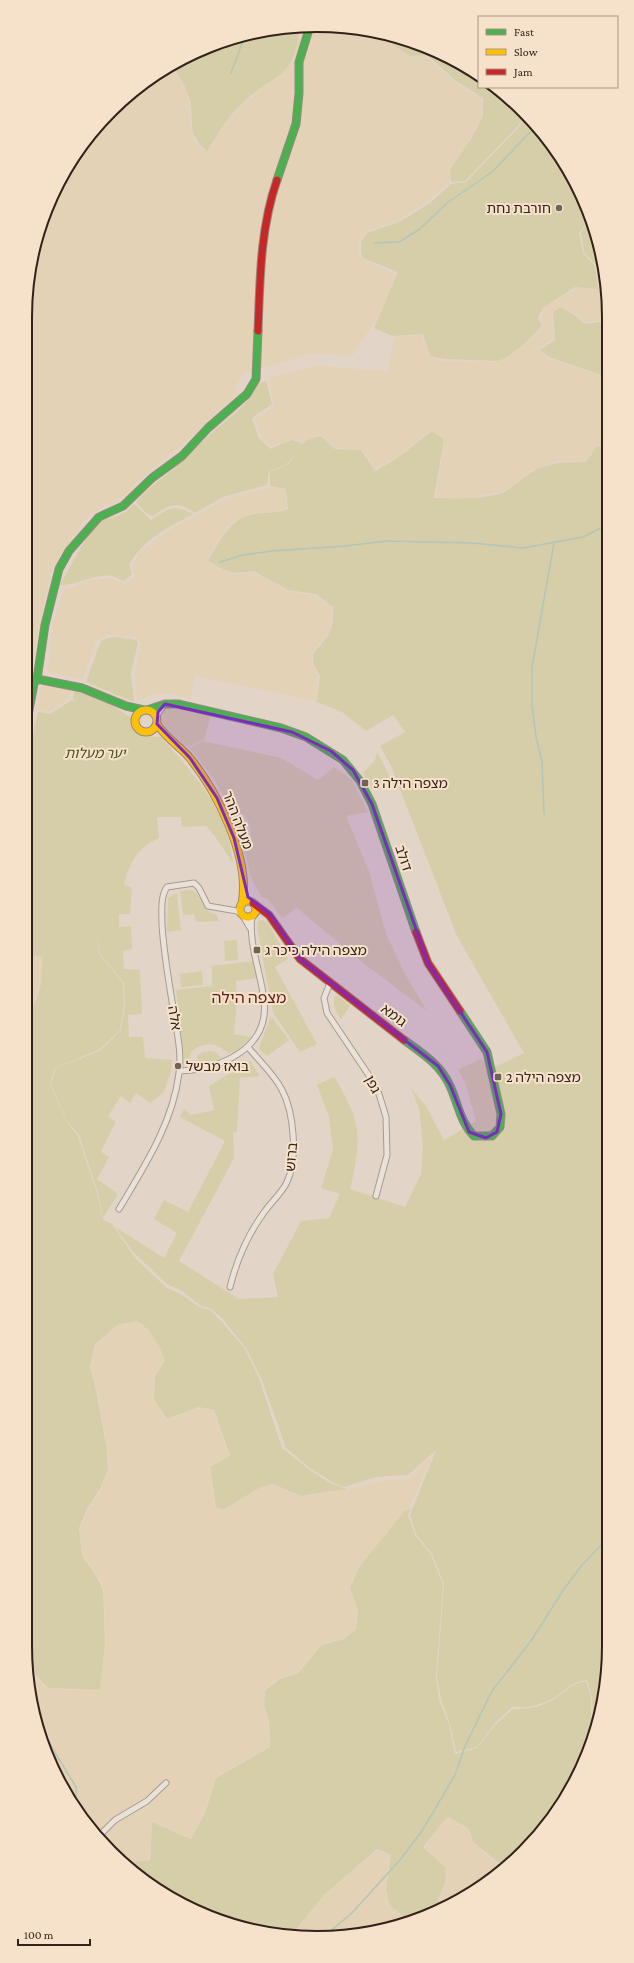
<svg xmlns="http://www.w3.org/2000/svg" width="634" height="1963" font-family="'Crimson Pro','Noto Sans Hebrew',serif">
  <rect width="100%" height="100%" fill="#e2d5c7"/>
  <path fill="#e3d2b6" d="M317,25l57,6 9,3 9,12 18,11 16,-1 29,26 27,17v17l-12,23 -21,30 1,14 -25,20 -26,17 -33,11 -7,11v11l4,6 33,16 -14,35 -30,46 -40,-3 -69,21 -9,15 4,5 -14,11 -29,29 -18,16 -36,28 -14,16 -13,10 -10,2 -14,8 -25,34 -15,27 -25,127v-188l3,-12 -3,-7v-178l6,-57 16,-55 27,-50 37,-45 44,-36 16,-8 15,25 3,12 1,23 4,15 13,13 13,-23 10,-13 19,-19 32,-24 12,-14 8,-34z
    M584,288l22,1 1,31 -21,2 -12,-9 -14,-7 -8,6 1,27 -15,10 10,9 59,20v69l-10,-2 -12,16h-28l-26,10 -18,15 -13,6 -32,6 -32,-1 9,-58 -13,-9 -37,28 -20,11 -13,-20 -27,-1 -14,-14 -18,7 -11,-2 -23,8 -9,-13 -5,-15 19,-13 -5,-28 48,-12 71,5 6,-34 27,-2 8,22 13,4 55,1 17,-9 18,-14 11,-13 -1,-11 4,-9 31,-17z
    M269,487l16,2 2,19 -13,4 -21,1 -20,9 -12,14 -15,25 11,7 19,7 16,-3 36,19 27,5 17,11v12l-3,13 -17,21v10l6,13 -2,27 -8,-4 -113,-23 -5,23 -21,-6 -14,1 -18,6 -2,-29 5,-28 -4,-6 -28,-2 -12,6 -13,38 -35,-7 4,-46 12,-38h7l16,-7 9,-2h15l14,5 10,-7 -3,-11 7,-13 25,-20 61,-34z
    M51,684l21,6 -4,8 -18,14 -13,-2 5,-25z
    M25,956l16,2 1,19 -10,30 -7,8z
    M136,1322l8,4 12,15 8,19 -10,16 -1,24 13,21 33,-13 14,3 16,45 -20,11 6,40 8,4 36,-23 14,-3 28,12 46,-7 36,-9 26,-2 23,-23 -22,50 -52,61 -9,21 8,23 -2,18 -12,9 -21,6 -25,28 -18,6 -14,12 -2,16 5,16 1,24 -53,31 -12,36 -13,25 -39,-17 -3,38 -27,3 -24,-23 -51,-81 -16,-55 -4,-35 20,21 53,2 6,-47 -2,-55 -8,-16 -13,-17 -3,-28 8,-18 13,-20 8,-21 -1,-19 -11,-60 -6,-23 5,-22 22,-19z
    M447,1818l20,11 7,15 17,15 12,8 2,-1 -10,12 -55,32 -1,-11 8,-18 -2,-14 -20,-20z
    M377,1851l13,4 -5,34 3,15 21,18 -16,6 -57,9 -44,-1 31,-39z"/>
  <path fill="#d6cea8" d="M300,27c-2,10 -3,24 -8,33 -8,17 -31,26 -44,38 -18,16 -30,34 -41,54 -22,-22 -12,-25 -17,-51 -3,-13 -11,-25 -19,-36l34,-18 55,-16z
    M385,35l78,29 16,12v11h14l33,27 -8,12 -53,55 -14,1 -1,-13 21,-30 12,-23v-18l-27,-17 -29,-26 -17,1 -17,-11z
    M527,115l52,73 10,32 -10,13 4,20 12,13 3,23 -23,-2 -32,21 -5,10 4,8c-12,13 -27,28 -44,35l-54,-2 -14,-3 -7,-22 -31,2 -18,-8 24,-56 -35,-14 -2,-5v-11l6,-9 34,-12 29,-18 21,-19 15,-2 53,-55z
    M589,221l17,58v9h-7l-3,-23 -12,-13 -3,-19z
    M561,307l12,7 12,10 22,-3v56l-58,-20 -9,-7 15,-10 -2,-28z
    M266,381l6,23 -20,14 6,19 12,12 21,-9 11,3c-10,17 -13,23 -33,28l-2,14 -44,12 -28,16c-18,-13 -25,-9 -42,3l-7,-3 -10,-11c11,-13 24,-22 37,-33 14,-13 27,-26 41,-38 20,-18 31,-22 44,-47z
    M432,431l12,8 -10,59c21,0 48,2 68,-5 12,-5 19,-15 30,-21 17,-10 35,-10 54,-10l11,-16 10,3 2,1197 -6,57 -16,55 -27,50 -7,7 28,-58 12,-34 -1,-26 -5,-17c-19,3 -20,11 -35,19 -14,7 -25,9 -40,8l-16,15 -19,25 -21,5 -6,-28 -9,-25 -4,-23 7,-92 -12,-30 -16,-20 -6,-19 26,-65 -28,25 -32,2 -32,10 -12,-5 -22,-14 -24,-20 -24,-68 -16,-32 -24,-30 -11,-9 -11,-4 -18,-14 -15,-7 -34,-32 -18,-25 49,31 13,-25 -23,-14 10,-19 24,12 37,-71 -45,-24 4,-8 7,6 23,-5 -5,-24 41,-25 10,15 -20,2 -3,53 -4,2 1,25 -55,103 60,38 39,-2 -5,-23 28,-53 28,-3 11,-24 -19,-6 12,-38 -4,-33 -12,-32 17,-8c28,44 28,61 16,112l55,18 16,-33 2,-28 -4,-38 -8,-20 15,18 18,34 32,-19 -11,-39 -7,-12 23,-11 8,11 35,-17 -67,-117 -66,-170 -11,-20 25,-14 -12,-17 -27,16 -24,-19 -25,-10 3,-26 -7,-13v-9c15,-18 21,-22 20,-47l-17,-13 -28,-4 -35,-19c-21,4 -27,1 -45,-10 11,-19 22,-43 46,-47 13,-2 21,0 34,-5l-2,-20 -16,-3v-15c24,-5 20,-12 33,-28 4,-4 13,-6 18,-7l14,13 26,1 14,21 21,-12z
    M134,504l17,16c18,-12 22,-16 42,-6 -24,13 -51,26 -64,51l3,9 -8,7c-4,-1 -8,-4 -12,-5 -18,-3 -35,10 -52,9l22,-40 17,-24 18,-5 9,-4z
    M116,637l20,3 2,3 -7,30 3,29 -48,-20 15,-41 7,-3z
    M74,690l37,14 20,14 12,18 18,1c34,39 67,73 72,126l-19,-28 -8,-9 -24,1 -1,-10h-24l2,21c-22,10 -29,24 -35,46l8,4 -2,26h-11v13l12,-1 1,23 -9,2 1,18 16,1 2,44 -14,1 1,22h14l2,21 27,2 -1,11 -7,21 -14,11 -14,-10 -6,10 -9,-7 -13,20 8,6 -15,30 8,5 -12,22 21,15 -15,24 -5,-25 -19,-58 -13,-15 -15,-36 5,-16 44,-17 21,-21 4,-24 -1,-23 -24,-29 -3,-20 2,20 24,29 1,23 -4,24 -21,20 -44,18 -5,16 16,37 12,15 19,57 6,27 9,4 23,34 32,30 14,6 18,13 11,3 10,10 25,29 14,29 23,70 28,22 20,13 17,6 -46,7 -28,-12 -14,4 -36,22 -7,-3 -6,-40 20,-11 -16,-46 -15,-3 -32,12 -13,-19 1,-24 10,-16c-7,-16 -13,-31 -29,-39l-18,4 -23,19 -5,23 6,23 11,60 1,19 -8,20 -13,20 -8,19 3,28 13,18 8,16 2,54 -5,46 -52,-2 -21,-22 -2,-20v-630c16,-16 18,-38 17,-59l-17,-2v-187l13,-56 12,2 22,-14 6,2 -5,-3z
    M169,708l20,2 22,6 -7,23 -16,8c-14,-11 -29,-17 -25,-37z
    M203,741l78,17 37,22 16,-13 18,13 16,32 -22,4 23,55 17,63 19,40 22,37 -65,-49 -65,-54 -15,10 -14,-19 -6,-2 -11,-19 -8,-33 8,-11 -1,-9 -6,-10 -17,-12 -13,-24 -24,-31z
    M377,752l14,27 -19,11 -9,-17 12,-13z
    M192,890c11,6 10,22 24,24l3,7 -23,1 -2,-8 -11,1 -3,-24z
    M177,893l4,37 -14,2 1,-34z
    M263,920l5,3 20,36 -13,8 42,77 -17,8 -27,-39 -16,-86 1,-6z
    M237,940l1,20 -13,1 -1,-20z
    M254,961l3,17 -21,3 1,21 -3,32 18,3 -17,15 -7,1c-11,-11 -24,-12 -37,-1l-3,12 -3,2 -9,-76 36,-4v-20z
    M202,971l1,14 -22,2 -1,-13z
    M337,995l13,11 -9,13c-5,-7 -8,-12 -7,-22z
    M271,1016l18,24 -22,16 -7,-6v-5z
    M211,1051l6,2 4,5 -23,8 -1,-10 6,-4z
    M411,1508l-3,7 7,20 16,20 12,30 -7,91 3,24 10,24 6,30 22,-6 20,-25 16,-14c15,0 27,-2 40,-9 15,-9 14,-14 33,-19l5,16v26l-11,34 -30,61 -43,46 -4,2 -29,-23 -6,-15 -21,-11 -24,30 22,20 1,14 -8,18 1,12 -29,11 -21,-18 -3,-15 5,-34 -14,-6 -54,47 -32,40h-12l-91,-28 -49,-30 -16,-15 27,-3 2,-38 39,17 14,-26 11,-35 54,-31 -1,-26 -5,-15 1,-15 15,-12 18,-6 24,-28 22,-6 12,-10 2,-18 -8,-23 9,-21 45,-55z"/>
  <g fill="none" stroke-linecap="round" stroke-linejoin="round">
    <path stroke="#b3c6b7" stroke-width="1.5" d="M231,73l14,-38
      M375,243l24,-1 21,-13 27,-26 45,-31 43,-45
      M220,562l23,-7 29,-4 73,-5 42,-5 86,2 50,5 60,-11 24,-12
      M544,814l-2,-52 -6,-25 -4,-32v-38l22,-124
      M36,1721l40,66v16
      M327,1937l2,-5 22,-18 49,-54 22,-29 33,-56 10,-29 27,-55 39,-50 33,-52 18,-24 27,-28"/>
    <g stroke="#a69b91" stroke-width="7">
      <path id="street" d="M156,717l7,-11
        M243,916l7,12
        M330,983l-6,15 3,15 45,67 7,14 7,23 1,38 -11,41
        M180,1071c40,-2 90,-22 84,-71 -3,-27 -16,-57 -12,-84
        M119,1209c25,-42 54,-86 60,-136 3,-20 -2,-40 -5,-60 -5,-29 -10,-58 -12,-88 0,-12 -2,-28 5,-38l27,-4 5,5 9,18 29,5 4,3
        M230,1287c7,-28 18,-53 35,-76 7,-10 17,-18 22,-29 11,-23 7,-70 -5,-92 -8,-16 -23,-29 -34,-43
        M97,1838l18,-18 32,-19 19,-18"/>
    </g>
    <g stroke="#968a81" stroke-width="9">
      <path id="fast" d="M277,180l19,-56 3,-31v-31l11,-36
        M37,679l45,9 44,18 18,4
        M147,710l18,-6h13l103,24 25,9 37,23 17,21 12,23 44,128
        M25,731l9,-47 3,-5 8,-54 14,-56 10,-18 30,-34 24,-11 29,-28 30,-22 26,-28 39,-34 9,-15 2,-48
        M404,1040c18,13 37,25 46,46 8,17 10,36 24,50h18l8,-9 1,-13 -14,-62 -27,-41"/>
    </g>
    <g stroke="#968a81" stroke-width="9">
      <path id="slow" d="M135 721a11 11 0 1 1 22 0a11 11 0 1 1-22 0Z
        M157,724c8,13 22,22 32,33 28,34 62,102 53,147
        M240 909a8 8 0 1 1 16 0a8 8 0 1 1-16 0Z"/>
    </g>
    <g stroke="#968a81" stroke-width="9">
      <path id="jam" d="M258,331c2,-51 2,-102 19,-151
        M253,903l16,12 31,44 104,81
        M416,932l12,31 32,48"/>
    </g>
    <use href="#street" stroke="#eae2d8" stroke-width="5"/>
    <use href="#fast" stroke="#4caf50" stroke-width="7"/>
    <use href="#slow" stroke="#ffc107" stroke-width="7"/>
    <use href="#jam" stroke="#c62828" stroke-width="7"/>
  </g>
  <path fill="#7b2cbf" fill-opacity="0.2" stroke="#7b2cbf" stroke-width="3" stroke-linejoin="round" d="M165,704l127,28 39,19 22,19 19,34 56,159 59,89 14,62 -4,18 -11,6 -17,-6 -19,-47 -12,-19 -138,-107 -30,-45 -22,-17 -14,-59 -17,-40 -27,-40 -33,-34 1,-12z"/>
  <g fill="#716157" stroke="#f6e2ca" stroke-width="1.5">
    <circle cx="559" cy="208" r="4"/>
    <rect x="361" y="779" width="8" height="8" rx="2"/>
    <rect x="253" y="946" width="8" height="8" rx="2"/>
    <circle cx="178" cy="1066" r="4"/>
    <rect x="494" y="1073" width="8" height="8" rx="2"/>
  </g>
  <g text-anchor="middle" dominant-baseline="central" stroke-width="4" stroke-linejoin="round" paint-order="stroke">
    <g font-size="14" fill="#34221a" stroke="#f6e2ca" text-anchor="start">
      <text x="551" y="208" text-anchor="end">חורבת נחת</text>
      <text x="373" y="783">מצפה הילה 3</text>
      <text x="265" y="950">מצפה הילה כיכר ג</text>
      <text x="186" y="1066">בואז מבשל</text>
      <text x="506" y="1077">מצפה הילה 2</text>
    </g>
    <g font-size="14" font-style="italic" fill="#4d5120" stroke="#f6e2ca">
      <text x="95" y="753">יער מעלות</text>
    </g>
    <g font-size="14" fill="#34221a" stroke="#f6e2ca">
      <text transform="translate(238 820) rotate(69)">מעלה ההר</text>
      <text transform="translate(404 858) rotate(71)">דולב</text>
      <text transform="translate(394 1015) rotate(37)">גומא</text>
      <text transform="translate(175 1018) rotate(81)">אלה</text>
      <text transform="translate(373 1084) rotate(62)">גפן</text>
      <text transform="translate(291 1157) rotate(-85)">ברוש</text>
    </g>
    <g font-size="16" fill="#611b19" stroke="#f6e2ca">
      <text x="249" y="997">מצפה הילה</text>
    </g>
  </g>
  <path d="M0 0H634V1963H0ZM317 32H317A285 285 0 0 1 602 317V1646A285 285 0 0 1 317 1931H317A285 285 0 0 1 32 1646V317A285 285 0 0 1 317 32Z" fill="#f6e2ca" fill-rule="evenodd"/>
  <path fill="none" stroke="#34221a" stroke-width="2" d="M317 32H317A285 285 0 0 1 602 317V1646A285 285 0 0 1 317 1931H317A285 285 0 0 1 32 1646V317A285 285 0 0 1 317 32Z"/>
  <rect x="478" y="16" width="140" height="72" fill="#f6e2ca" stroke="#a89584"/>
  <rect x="486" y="29" width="20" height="6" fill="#4caf50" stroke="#a89584"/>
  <text x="514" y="36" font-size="12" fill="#34221a">Fast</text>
  <rect x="486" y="49" width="20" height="6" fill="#ffc107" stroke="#a89584"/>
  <text x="514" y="56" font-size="12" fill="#34221a">Slow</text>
  <rect x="486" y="69" width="20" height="6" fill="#c62828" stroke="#a89584"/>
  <text x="514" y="76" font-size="12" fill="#34221a">Jam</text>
  <path d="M18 1939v6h72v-6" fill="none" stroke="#34221a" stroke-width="2"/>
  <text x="24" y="1939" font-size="12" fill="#34221a" stroke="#f6e2ca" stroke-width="3" paint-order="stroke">100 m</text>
</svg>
